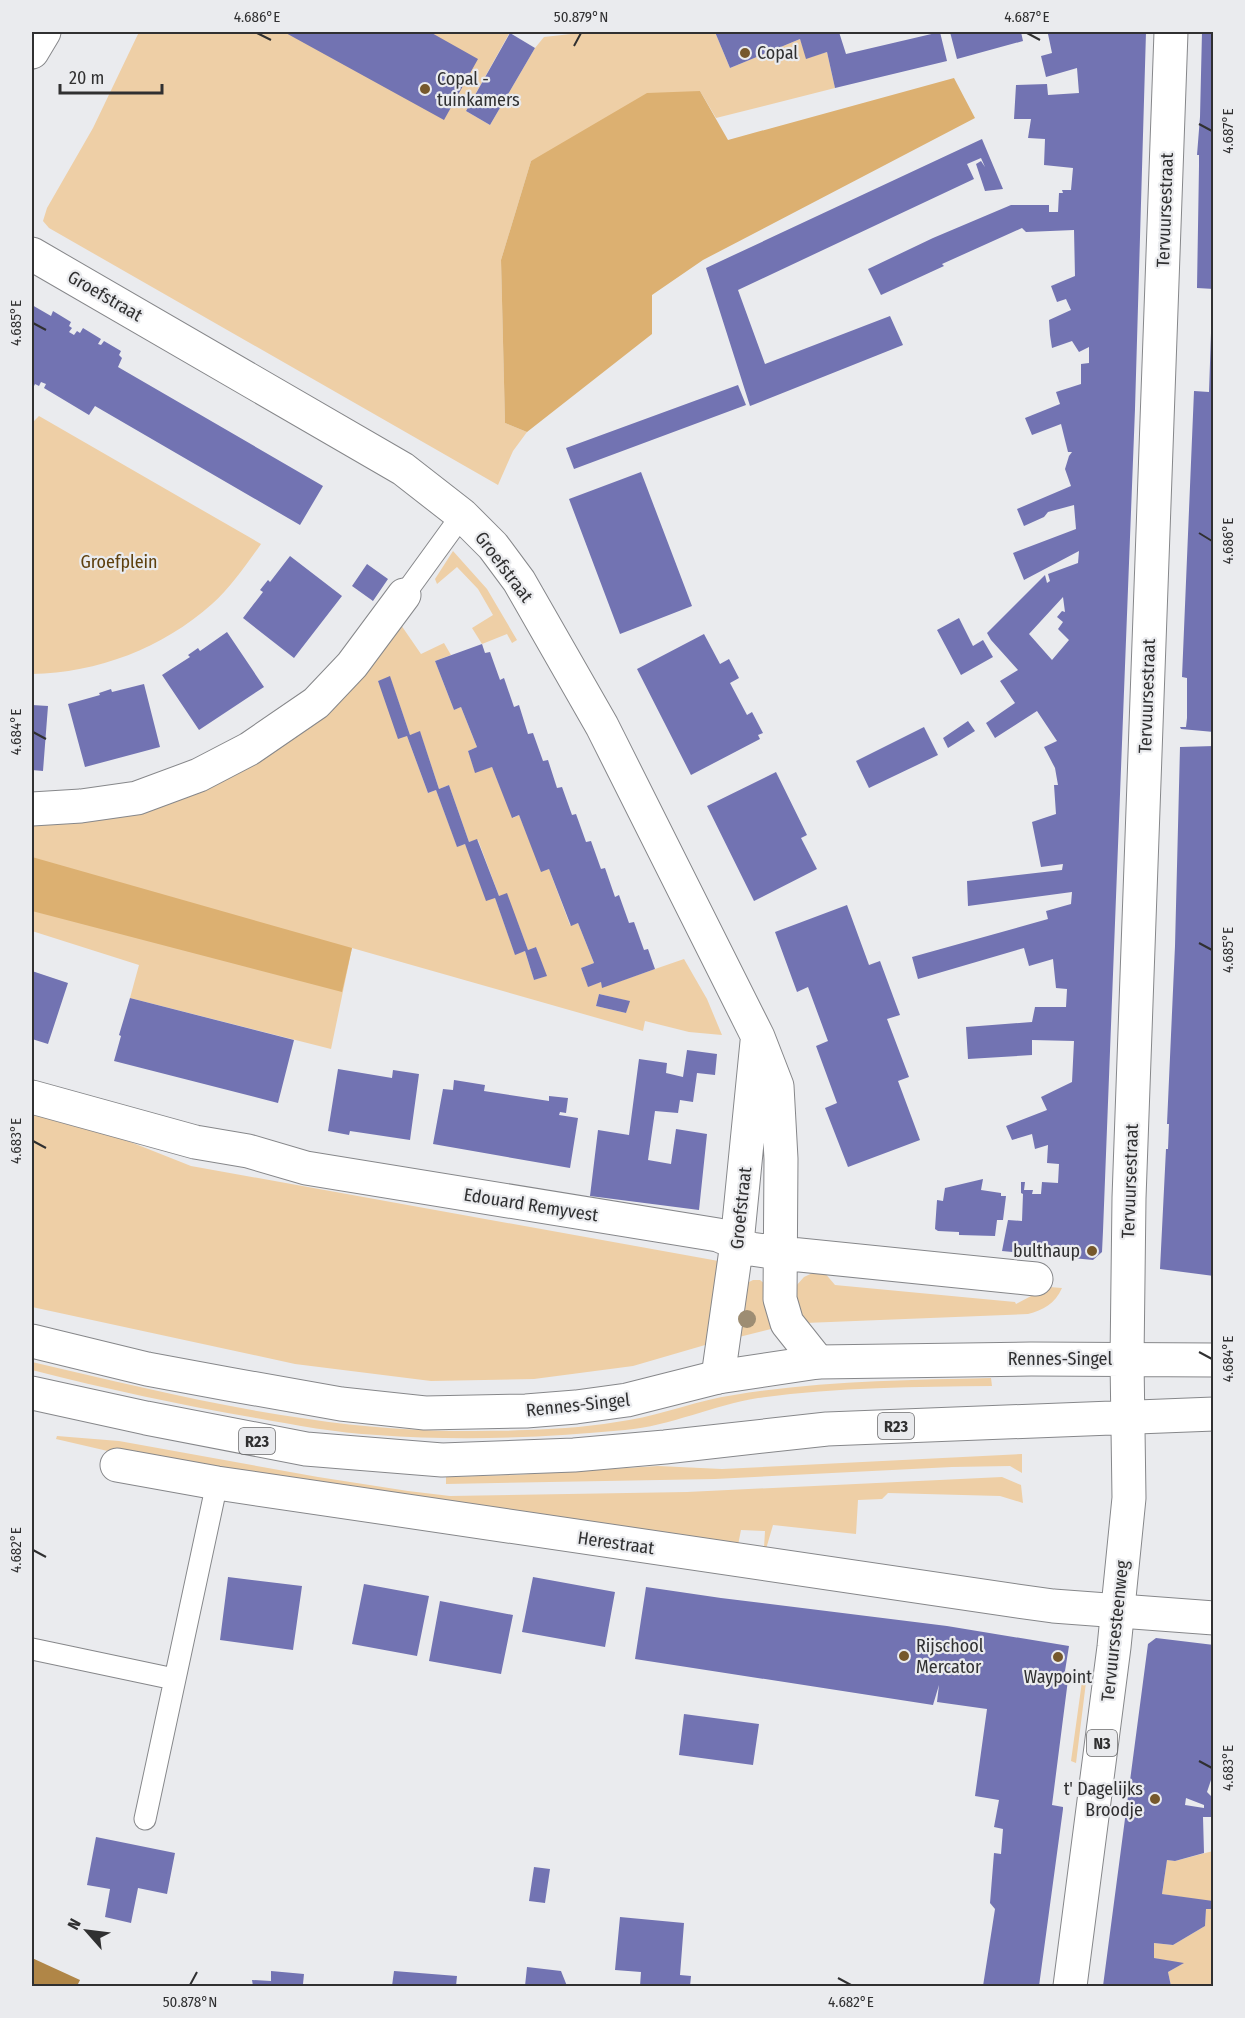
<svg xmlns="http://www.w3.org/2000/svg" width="1245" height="2018" font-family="'Fira Sans Condensed',sans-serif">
  <rect width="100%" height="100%" fill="#eaebee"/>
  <path fill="#eecfa6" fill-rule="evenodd" d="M139,32h371l-44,79 24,14 45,-77 9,-11 45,-5h126l15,36 70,-29 7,19 20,-6 8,36 -119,30 -16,-27 -169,70 -30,99 4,163 22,9 -14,19 -15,34 -449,-257 -6,-7 4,-13 46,-80z
    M39,416l222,128c-15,21 -30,43 -49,60 -49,44 -115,69 -180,70v-251z
    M453,551l34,38 30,51 -5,3 -5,-9 -25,10 -10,-16 21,-13 -15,-26 -21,-22 -20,17 -2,-5z
    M401,625l20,29 23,-11 7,12 -16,6 19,49 7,-3 16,40 -9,4 7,21 17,-5 21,51 6,-3 23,56 7,-2 21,56 8,-2 16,40 -13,5 7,18 13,-4 2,5 81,-28 23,40 15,36 -33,-3 -44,-11 -2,10 -291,-83 -21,101 -201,-51 9,-33 -107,-34v-111l106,-12zM390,677l20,58 10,-3 19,57 10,-4 20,57 9,-2 21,56 18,25 11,29 8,-3 10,29 -12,4 -9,-29 -10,3 -20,-56 -30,-54 -8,2 -21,-56 -8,3 -21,-57 -29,-55zM599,994l30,7 -3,12 -30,-7z
    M32,1103l159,63 533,96 -12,81 -79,23 -99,13 -103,2 -136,-17 -263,-57z
    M817,1271l7,1 11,13 180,17 1,2 17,-9 4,-9 25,2c-7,16 -19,22 -34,26l-223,9 -9,-9v-28l8,-9z
    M753,1280h7l5,4 10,44 -40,10 10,-54z
    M32,1362c91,21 183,44 276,57 72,11 147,14 219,11 34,-1 69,-4 102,-10 36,-6 69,-20 105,-25 84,-14 172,-15 257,-17l1,8c-78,1 -157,1 -234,12 -45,7 -87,28 -133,32 -83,8 -166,11 -248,5 -41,-2 -81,-10 -121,-17 -76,-13 -150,-29 -224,-48z
    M57,1436l62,5 199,36 90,14 42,5 237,-4 315,-15 19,8 2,18 -23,-7 -112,-3 -6,6 -24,1 -2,34 -83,-9 -7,24 -2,-1 1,-17 -24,-1 -3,15 -613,-90 -69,-16z
    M1022,1454v19l-12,-7 -58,1 -237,12 -269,5v-7l68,-2 144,-9 64,3z
    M1083,1674h4l-11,89 -5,-2z
    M1213,1851v135h-42l-3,-14 14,-8 -28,-6v-15l19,2 32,-19 1,-17h5l2,-7 -51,-8 5,-34 8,1z"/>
  <path fill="#dcb071" d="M954,78l21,40 -272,142 -51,35v39l-125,98 -22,-9 -4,-163 30,-99 116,-68 53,-2 28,49z
    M32,857l320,91 -10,44 -310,-81z"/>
  <path fill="#b08647" d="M32,1958l48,22 -3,6h-45z"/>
  <path fill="#7273b2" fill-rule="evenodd" d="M284,32h146l48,27 -34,61z
    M715,32h124l7,22 94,-22 7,29 -112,27 -8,-36 -21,7 -6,-20 -70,29z
    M950,32h71l2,9 -66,18z
    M1059,32h87l-11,377 -32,822 -1,21 -9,8 -91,-9 6,-31 14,1 1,-27 -2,-1v-11h4l-1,8h9l-1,4h9l1,-12 16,1 1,-19 -12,-1 1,-18 -13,4 -3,-15 -20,6 -6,-14 41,-16 -6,-13 31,-15 2,-41 -42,-1v15l-64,4 -2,-32 66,-5 3,-15h31l1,-18 -11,-1 -3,-29 -24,7 -5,-18 -106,31 -6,-22 136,-38 -2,-8 25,-7 1,-12 -104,14 -1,-25 95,-11 1,-6 -22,3 -9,-45 24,-8 -2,-29h4l-3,-17 -11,-21 13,-6 -20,-30 -42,27 -9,-15 29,-20 -15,-22 18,-11 -27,-30 -4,-7 58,-58 2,8 3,-2 -2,-7 30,-11 1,-12 -55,29 -11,-27 63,-24 -2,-24 -26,7 -4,5 -20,9 -7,-17 54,-23 -6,-17 4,-13 3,-4h-4l-7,-28 -29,11 -7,-17 35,-14 -4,-12 25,-8v-20l8,-1v-16l-10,5 -7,-11 -20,7 -2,-13 -1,-15 22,-10 -5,-11 -9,3 -6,-16 24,-10 -1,-46 -48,2 -4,-4 -80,36 2,2 -63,29 -13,-26 65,-31 78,-33h38v7h9l1,-19h4l-1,-3h9l2,-22 -29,-3 1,-26 -17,-1 3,-19h-17l2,-34 31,-1 1,11 31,-2 -2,-25 -31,9 -5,-21 11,-3 -4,-19zM1063,597l2,15 -3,-1 -5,6 6,5 -5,7 11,11 -17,20 -23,-26z
    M1202,32h12v257l-17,-1 2,-122v-11h-2l3,-38z
    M510,33l25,15 -45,77 -24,-14z
    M982,139l21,50 -18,2 -9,-27 5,-3 4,6 -4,-9 -14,6 7,15 -236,111 27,74 125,-48 13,29 -153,61 -44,-138z
    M1212,304h2v428l-33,-3 -1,-2h6l1,-9v-40l-5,-1 12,-286 15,1z
    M32,305l19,11 2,-5 18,11 -2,4 3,2 -3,4 5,3 3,-4 3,2 3,-5 18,11 -3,5 3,1 3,-4 17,10 -2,4 3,3 -4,9 205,119 -23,39 -205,-119 -6,9 -45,-27 2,-4 -5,-2 -2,4 -4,-2 -3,6z
    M738,385l8,20 -172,64 -8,-21z
    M641,472l51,134 -72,28 -51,-135z
    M290,556l52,40 -48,62 -51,-40 20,-26 -3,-2 8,-10 2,2z
    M367,564l21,15 -15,22 -21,-15z
    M959,618l14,28 10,-6 10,17 -32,18 -24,-45z
    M227,632l37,55 -65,43 -37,-55 28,-18 -2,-2 10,-7 2,3z
    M704,634l16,30 9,-5 10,19 -9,5 17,32 5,-3 11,21 -5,2 2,4 -69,36 -54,-106z
    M482,644l3,9 5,-1 10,28 4,-2 10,29 5,-2 9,29 5,-1 10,28 5,-1 9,28 5,-1 10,28 4,-1 10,28 5,-1 10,28 4,-1 10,29 4,-2 10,28 5,-1 10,28 4,-1 7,20 -53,19 -1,-6 -13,5 -7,-19 13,-5 -16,-40 -7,3 -22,-57 -8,3 -22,-57 -7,3 -20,-51 -17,6 -7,-22 9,-4 -16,-40 -7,3 -19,-49z
    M390,676l20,59 10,-4 19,58 10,-4 20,57 8,-3 22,57 8,-3 21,57 8,-3 11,29 -13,4 -9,-29 -10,4 -20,-57 -9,3 -21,-57 -8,3 -21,-57 -8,3 -21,-57 -9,3 -20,-58z
    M144,684l16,63 -75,20 -17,-63 32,-9 -1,-2 12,-4 1,3z
    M32,705l16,1 -5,65 -11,-1z
    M968,721l7,10 -27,17 -5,-10z
    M924,727l14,28 -69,33 -13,-27z
    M1214,746v530l-54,-7 6,-120h2l1,-25h-2l8,-178 5,-199z
    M776,772l31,63 -6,3 16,31 -63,32 -47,-95z
    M847,905l22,60 11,-4 20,54 -13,4 22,58 -11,4 22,59 -72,27 -23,-59 12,-5 -21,-57 12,-5 -20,-54 -11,5 -22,-60z
    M32,971l36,12 -20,61 -16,-5z
    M599,994l31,7 -4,12 -30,-7z
    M130,998l164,42 -16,63 -164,-42 7,-25 -2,-1z
    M687,1050l30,4 -2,21 -18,-2 -4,29 -13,-2 -2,13 -23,-2 -7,49 23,4 5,-35 31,5 -8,76 -109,-14 8,-66 31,5 10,-76 28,4 -1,10 17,4z
    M338,1069l54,9 1,-8 26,4 -9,66 -60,-9 -1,4 -21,-4z
    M454,1080l31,5 -1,6 65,10v-5l19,2 -2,15 -6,-1 -1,3 19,3 -8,50 -137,-24 10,-55 10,1z
    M983,1179l-2,11 20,3v3h5l-3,24h-6l-2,16 -36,-1v-3l-21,-1 -3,-2 2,-29 6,1 2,-13z
    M228,1577l74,9 -9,64 -73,-10z
    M533,1577l82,15 -10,55 -83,-15z
    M364,1584l65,12 -12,60 -65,-12z
    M646,1587l75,11 226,28 122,20 -4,25 4,1 -17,133 11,2v2l-24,177h-56l12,-77 -5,-6 4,-50 7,1 2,-25 -9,-2 5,-27 -24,-4 12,-87 -50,-7 2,-17 -6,20 -298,-46z
    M440,1601l73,14 -12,59 -72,-13z
    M1156,1638l58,7v126l-7,21 7,7v18h-11l1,36 -29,8 -8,-1 -5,34 51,7 -2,8h-5l-1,17 -32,19 -19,-2v15l30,5 -16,9 3,14h-68l45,-342zM1186,1798l18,7v3l-19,-3z
    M684,1714l75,10 -6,41 -74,-10z
    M96,1837l79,16 -8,41 -29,-6 -7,35 -26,-6 5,-28 -23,-4z
    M534,1867l16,2 -5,34 -16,-2z
    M620,1917l64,6 -4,52 11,1 -1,10h-50l1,-14 -26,-2z
    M527,1967l34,4 6,15h-42z
    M271,1971l33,3 -1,10 16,1v1h-66l-1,-6 19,1z
    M394,1971l63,5 -1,10h-64z"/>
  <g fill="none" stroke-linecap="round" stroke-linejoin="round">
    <g stroke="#86878a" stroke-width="23">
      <path id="service" d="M404,595l58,-80
        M32,1649l142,30
        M145,1819l72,-336"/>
    </g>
    <g stroke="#86878a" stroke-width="35">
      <path id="minor" d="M32,52l12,-20
        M32,254l371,215 59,46 31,31 26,35 83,145 156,311 19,49 4,73 -1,140 7,24 31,39
        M32,809l49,-3 56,-8 62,-23 50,-26 67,-46 36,-38 52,-70
        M32,1097l163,45 53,9 58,17 412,67 33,14 29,4 256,26
        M718,1377l19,-134 20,-201
        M117,1465l100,18 800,118 36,5 161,12"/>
    </g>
    <g stroke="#86878a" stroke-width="35">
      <path id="tertiary" d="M1127,1360l2,-162 42,-1166"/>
    </g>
    <g stroke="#86878a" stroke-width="35">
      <path id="primary" d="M32,1341l115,28 81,15 113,20 84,9 101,-2 50,-4 51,-7 91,-23 100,-15 213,-3 183,1
        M32,1393l114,25 160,31 136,11 132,-5 91,-8 162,-18 387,-15
        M1070,1986l44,-339 15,-149 -2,-138"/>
    </g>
    <use href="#service" stroke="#fff" stroke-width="21"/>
    <use href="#minor" stroke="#fff" stroke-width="33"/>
    <use href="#tertiary" stroke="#fff" stroke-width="33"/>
    <use href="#primary" stroke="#fff" stroke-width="33"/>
  </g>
  <circle fill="#9d8d73" cx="747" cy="1319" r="9"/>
  <path fill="none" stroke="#303031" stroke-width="2" d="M257,33l14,7M1027,33l13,7M574,46l7,-13M1199,124l13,7M33,323l13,7M1199,533l13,8M33,732l13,7M1199,943l13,7M33,1141l13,7M1199,1352l13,7M33,1550l13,7M1199,1761l13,7M838,1978l13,7M190,1985l7,-13"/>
  <g fill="#76582c" stroke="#eaebee" stroke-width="2">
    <circle cx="745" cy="53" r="6"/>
    <circle cx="425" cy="89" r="6"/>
    <circle cx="1092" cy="1251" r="6"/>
    <circle cx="904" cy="1656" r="6"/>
    <circle cx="1058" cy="1657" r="6"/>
    <circle cx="1155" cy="1799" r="6"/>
  </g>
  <g text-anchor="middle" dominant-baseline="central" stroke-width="4.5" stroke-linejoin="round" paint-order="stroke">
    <g fill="#eaebee" stroke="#68686a" stroke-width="1.5">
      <rect x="878" y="1413" width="36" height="26" rx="4.5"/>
      <rect x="239" y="1428" width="36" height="26" rx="4.5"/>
      <rect x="1087" y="1730" width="30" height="26" rx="4.5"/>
    </g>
    <g font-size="16" font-weight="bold" fill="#303031">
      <text x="896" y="1426">R23</text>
      <text x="257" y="1441">R23</text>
      <text x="1102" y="1743">N3</text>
    </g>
    <g font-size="18" fill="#303031" stroke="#eaebee" text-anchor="start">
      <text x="757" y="53">Copal</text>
      <text x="437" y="79">Copal -<tspan x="437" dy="21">tuinkamers</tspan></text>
      <text x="1080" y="1251" text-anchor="end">bulthaup</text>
      <text x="916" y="1646">Rijschool<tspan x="916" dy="21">Mercator</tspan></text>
      <text x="1058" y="1677" text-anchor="middle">Waypoint</text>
      <text x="1143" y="1789" text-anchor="end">t' Dagelijks<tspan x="1143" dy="21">Broodje</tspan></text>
    </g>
    <g font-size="18" fill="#303031" stroke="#eaebee">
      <text transform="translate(1165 210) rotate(-88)">Tervuursestraat</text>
      <text transform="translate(105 296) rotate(30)">Groefstraat</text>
      <text transform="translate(504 567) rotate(53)">Groefstraat</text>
      <text transform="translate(1147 696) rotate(-88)">Tervuursestraat</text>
      <text transform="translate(1130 1181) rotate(-88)">Tervuursestraat</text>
      <text transform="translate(531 1205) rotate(9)">Edouard Remyvest</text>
      <text transform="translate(741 1208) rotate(-84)">Groefstraat</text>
      <text x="1060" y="1359">Rennes-Singel</text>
      <text transform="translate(578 1405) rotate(-6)">Rennes-Singel</text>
      <text transform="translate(616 1543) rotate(8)">Herestraat</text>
      <text transform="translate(1115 1631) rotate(-84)">Tervuursesteenweg</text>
    </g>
    <g font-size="18" fill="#5e400e" stroke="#eaebee">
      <text x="119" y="562">Groefplein</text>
    </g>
  </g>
  <rect width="1245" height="2018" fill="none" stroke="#eaebee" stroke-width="66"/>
  <g transform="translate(87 1931) rotate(298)" stroke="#eaebee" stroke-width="4.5" paint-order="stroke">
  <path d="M0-4.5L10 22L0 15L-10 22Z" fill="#303031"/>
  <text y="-9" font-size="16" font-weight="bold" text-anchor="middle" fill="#303031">N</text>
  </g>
  <path d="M60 84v9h102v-9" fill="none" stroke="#303031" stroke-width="3"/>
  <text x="69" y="84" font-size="18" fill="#303031" stroke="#eaebee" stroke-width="4.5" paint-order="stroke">20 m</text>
  <rect x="33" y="33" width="1179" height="1952" fill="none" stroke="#303031" stroke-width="2"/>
  <g font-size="15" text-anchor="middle" fill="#303031">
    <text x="257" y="22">4.686°E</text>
    <text x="581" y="22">50.879°N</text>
    <text x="1027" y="22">4.687°E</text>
    <text transform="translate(1228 131) rotate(-90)" y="5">4.687°E</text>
    <text transform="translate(16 323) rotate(-90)" y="5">4.685°E</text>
    <text transform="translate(1228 541) rotate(-90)" y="5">4.686°E</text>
    <text transform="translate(16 732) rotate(-90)" y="5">4.684°E</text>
    <text transform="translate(1228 950) rotate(-90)" y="5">4.685°E</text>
    <text transform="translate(16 1141) rotate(-90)" y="5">4.683°E</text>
    <text transform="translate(1228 1359) rotate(-90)" y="5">4.684°E</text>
    <text transform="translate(16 1550) rotate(-90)" y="5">4.682°E</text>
    <text transform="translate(1228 1768) rotate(-90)" y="5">4.683°E</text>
    <text x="190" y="2007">50.878°N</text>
    <text x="851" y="2007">4.682°E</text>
  </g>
</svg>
